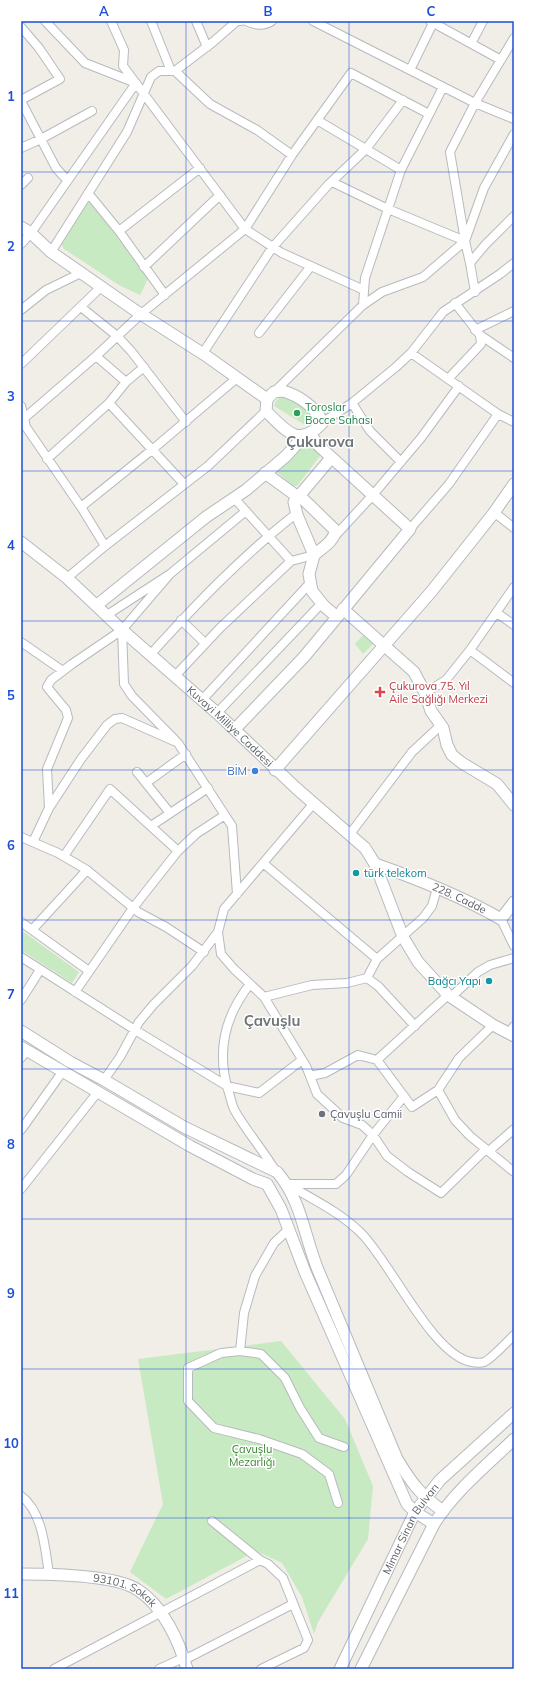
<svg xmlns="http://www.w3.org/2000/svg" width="535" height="1690" font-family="Mulish,sans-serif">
  <rect width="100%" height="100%" fill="#f1ede7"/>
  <path fill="#c8eac2" d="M90,200l58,79 -8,16 -21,-10 -55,-36 -3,-6z
    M282,395l15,5 18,20 -10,5 -31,-19 2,-5z
    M306,438l13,13 1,5 -23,30h-4l-21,-18z
    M365,633l9,10 -11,11 -8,-10z
    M21,930l58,42 -7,11 -51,-33z
    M281,1341l64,78 28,67 -5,53 -50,83 -4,12 -12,-37 -20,-34 -26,-12 -90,48 -36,-27 33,-68 -25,-145z"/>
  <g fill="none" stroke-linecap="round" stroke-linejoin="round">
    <g stroke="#b7babe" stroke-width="10">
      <path id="street" d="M111,21l13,29 -1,16 122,163 37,24 82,37
        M151,21l20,50
        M196,21l11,26
        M246,21c9,4 17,6 26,0
        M313,21l162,82 39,16
        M430,21l71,39
        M21,27l18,21 21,31 -39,21
        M472,42l11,-21
        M410,70l24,-49
        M175,71l35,33 47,26 35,25
        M21,101l35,67 11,12
        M317,120l84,50
        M21,148l20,-9 51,-28
        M21,185l7,-7
        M88,193l31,38 46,64
        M119,231l81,-63
        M465,241l-15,-89 25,-49 39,-65
        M21,244l10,-11 105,-150 -51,-20 -40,-42
        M51,252l76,-120 24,-55 8,-6h16l38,-29 24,-21h4
        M470,263l-5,-22 19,-53 30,-54
        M144,267l76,-72
        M475,292l-5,-29 15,-18 29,-29
        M455,303l25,32 34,23
        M363,305l2,-27 36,-108 42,-83
        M81,307l36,29 14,15 55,71
        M21,310l25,-20 35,-17
        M475,330l39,-19
        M259,333l52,-67
        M203,353l69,-105 56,-63 38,-36 37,-49
        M411,353l87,61 16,8
        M96,356l30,26
        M21,364l80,-77
        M448,379l33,-35 -1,-9
        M274,392l89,-87 19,-13 41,-15 42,-36 -77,-32 -56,-27
        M109,403l17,-21 18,-15
        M352,403l18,28 31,31
        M21,406l5,21 55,80 24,39
        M21,421l75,-65 45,-42 104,-85 47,-74 59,-82 78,41
        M323,422l29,-19 44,-36 15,-14 32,-41 57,-38 14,-11
        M47,459l62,-56 75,81
        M234,498l57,63
        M81,507l72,-58 84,-71
        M495,513l19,15
        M410,529l39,-45 49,-70
        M335,536l37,-40 49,-58 38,-52
        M67,578l38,-32 103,-80 58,-55
        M497,613l17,12
        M107,615l63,-41 76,-63
        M181,620l24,23
        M122,630l2,54 8,12 46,47 54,83 5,68
        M21,642l42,29
        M470,650l44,33
        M150,655c46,-51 93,-100 147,-142
        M175,676l45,-48 71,-67 23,-6
        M425,693l21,-13 24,-30 44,-63
        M202,700l109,-118
        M217,713l104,-109
        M137,772l33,41
        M146,783l40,-29
        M49,808l-2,-39 21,-51 -2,-8 -19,-23 4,-7 21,-16 50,-34 48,-56
        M151,826l57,-38
        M350,834l62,-82 29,-27
        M21,837l37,16 29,17 51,42 28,15 38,25
        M33,842l16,-34 32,-49 26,-34 8,-6 7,-1 52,23
        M64,856l46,-67 68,62
        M263,863l114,96
        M501,919l13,27
        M21,922l68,49
        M32,930l55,-60
        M218,932l3,22 13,15 30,28 42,69 11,28 26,24 19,7 11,10 14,21 21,16 33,21 45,-44
        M21,957l114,73 92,56 32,7 43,-33
        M367,978l11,8 37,40
        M250,984c-26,33 -34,69 -21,109 2,6 3,13 6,18 12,21 29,40 41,61
        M75,992l58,-84 45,-57 18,-17 29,-19
        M264,997l48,-12 35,-2 20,-5 10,-19 46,-41 9,-12 5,-18
        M451,997l27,-25 12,-7 24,-7
        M21,1000l19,-30
        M509,1033l5,-7
        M21,1058l6,-8
        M377,1060l71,-65
        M310,1076l15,-3 33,-18 19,5 35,47 26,-17 21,-32 34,-33
        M104,1080l16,-23 19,-35 15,-18 38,-38 26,-34 6,-23 90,-106
        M438,1090l17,30 15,16 44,36
        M21,1130l42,-59
        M489,1151l25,-22
        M287,1184c25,15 53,28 74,49 29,28 72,124 111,129 3,1 10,1 12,0 6,-2 24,-21 30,-27
        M288,1184h48l10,-9 27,-40 31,-39
        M21,1189l76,-96
        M240,1351l4,-38 11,-37 19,-33 15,-14
        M21,1496c22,16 24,53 28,78
        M338,1503l-9,-29 -27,-20 -43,-15 -45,-11 -26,-27v-33l33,-15 19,-2 21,3 24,24 15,30 19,30 25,9
        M212,1521l48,39 8,4 15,14 25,62 -4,8 -43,21
        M184,1660l109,-56
        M54,1669l206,-109
        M159,1669l24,-11"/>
    </g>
    <g stroke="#b5babf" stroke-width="13">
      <g id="secondary">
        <path d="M21,227l10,6 20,19 85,59 69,44 62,44"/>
        <path d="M283,391c17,5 31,16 40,31 -24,27 -37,9 -57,-11l1,-12 7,-7z"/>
        <path d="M331,458l-37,44 3,13 17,40 -5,19 3,17 12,15 13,11"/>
        <path d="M265,473l33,24 5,2 32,31c0,11 -13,18 -21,25"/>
        <path id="s1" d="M21,542l46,36 55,52 95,83 79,75 69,60 10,16 28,73 15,25 30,33 45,30 21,11"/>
        <path d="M97,605l109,-88 40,-27 40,-34 17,-19"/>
        <path d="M343,609l71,63 11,21 6,18 12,17 4,17 5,10 10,8 35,21 17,21"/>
        <path d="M235,729l69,-72 106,-128 -91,-83 -9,-12"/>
        <path d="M275,770l156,-178 62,-78 21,-30"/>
        <path id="s2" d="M375,864c43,15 86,32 126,55l13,-17"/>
        <path d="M21,1031l49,31 34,18 80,47 93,45c25,29 27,64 41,98 26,63 53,126 79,189 14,23 23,36 46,52"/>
        <path d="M21,1047l169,99 63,33 14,5 14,25 24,63 102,232 8,8 19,12"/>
        <path id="s3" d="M21,1574c28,0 95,1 117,16 25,16 41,51 49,79"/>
        <path id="s4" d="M340,1669l75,-157 25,-32 74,-67"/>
        <path d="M361,1669l73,-145c21,-33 52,-58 80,-85"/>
      </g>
    </g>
    <use href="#street" stroke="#fff" stroke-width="8"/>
    <use href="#secondary" stroke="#fff" stroke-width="11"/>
  </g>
  <path fill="none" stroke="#1d4ed8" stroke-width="1" stroke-opacity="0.55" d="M186,21v1648M349,21v1648M21,172h493M21,321h493M21,471h493M21,621h493M21,770h493M21,920h493M21,1069h493M21,1219h493M21,1369h493M21,1518h493"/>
  <circle fill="#2e9e5b" stroke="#fff" stroke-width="1.5" cx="297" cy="413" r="4"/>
  <path fill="#e0444e" stroke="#fff" stroke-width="1.5" d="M378 686h4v4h4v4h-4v4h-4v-4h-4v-4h4z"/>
  <circle fill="#3f7fe0" stroke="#fff" stroke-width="1.5" cx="255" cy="771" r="4"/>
  <g fill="#0f9aa8" stroke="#fff" stroke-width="1.5">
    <circle cx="356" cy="873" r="4"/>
    <circle cx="489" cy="981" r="4"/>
  </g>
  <circle fill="#6b7280" stroke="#fff" stroke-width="1.5" cx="322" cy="1114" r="4"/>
  <g text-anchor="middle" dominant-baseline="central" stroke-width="3" stroke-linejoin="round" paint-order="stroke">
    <g font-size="11" fill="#27864d" stroke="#fff" text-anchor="start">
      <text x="305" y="407">Toroslar<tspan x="305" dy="13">Bocce Sahası</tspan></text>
    </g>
    <g font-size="11" fill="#be3a42" stroke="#fff" text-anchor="start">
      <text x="389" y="686">Çukurova 75. Yıl<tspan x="389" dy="13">Aile Sağlığı Merkezi</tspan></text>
    </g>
    <g font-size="11" fill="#5e6468" stroke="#fff">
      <text stroke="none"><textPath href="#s1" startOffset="279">Kuvayi Milliye Caddesi</textPath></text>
      <text stroke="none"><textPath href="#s2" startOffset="91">228. Cadde</textPath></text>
      <text stroke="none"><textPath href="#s4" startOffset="157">Mimar Sinan Bulvarı</textPath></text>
      <text stroke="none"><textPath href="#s3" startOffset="107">93101. Sokak</textPath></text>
    </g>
    <g font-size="11" fill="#366cbe" stroke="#fff" text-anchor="end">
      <text x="247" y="771">BİM</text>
    </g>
    <g font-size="11" fill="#0d838f" stroke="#fff" text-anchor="start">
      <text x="364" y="873">türk telekom</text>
      <text x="481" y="981" text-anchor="end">Bağcı Yapı</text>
    </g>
    <g font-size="11" fill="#5b616d" stroke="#fff" text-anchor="start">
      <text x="330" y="1114">Çavuşlu Camii</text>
    </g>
    <g font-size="11" fill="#38862f" stroke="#fff">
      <text x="252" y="1449">Çavuşlu<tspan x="252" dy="13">Mezarlığı</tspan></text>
    </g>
    <g font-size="15" font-weight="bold" fill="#6f767a" stroke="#fff">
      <text x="320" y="441">Çukurova</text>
      <text x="272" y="1020">Çavuşlu</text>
    </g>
  </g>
  <rect width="535" height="1690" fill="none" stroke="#ffffff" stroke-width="44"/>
  <rect x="22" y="22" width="491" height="1646" fill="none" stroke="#1d4ed8" stroke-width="1.5"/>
  <g font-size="13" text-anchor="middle" font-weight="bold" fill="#1d4ed8">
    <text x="104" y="16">A</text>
    <text x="268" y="16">B</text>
    <text x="431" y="16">C</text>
    <text x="11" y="101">1</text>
    <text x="11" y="251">2</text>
    <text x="11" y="401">3</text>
    <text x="11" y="550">4</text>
    <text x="11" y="700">5</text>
    <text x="11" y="850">6</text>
    <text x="11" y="999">7</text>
    <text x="11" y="1149">8</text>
    <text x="11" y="1298">9</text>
    <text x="11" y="1448">10</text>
    <text x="11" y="1598">11</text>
  </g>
</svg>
